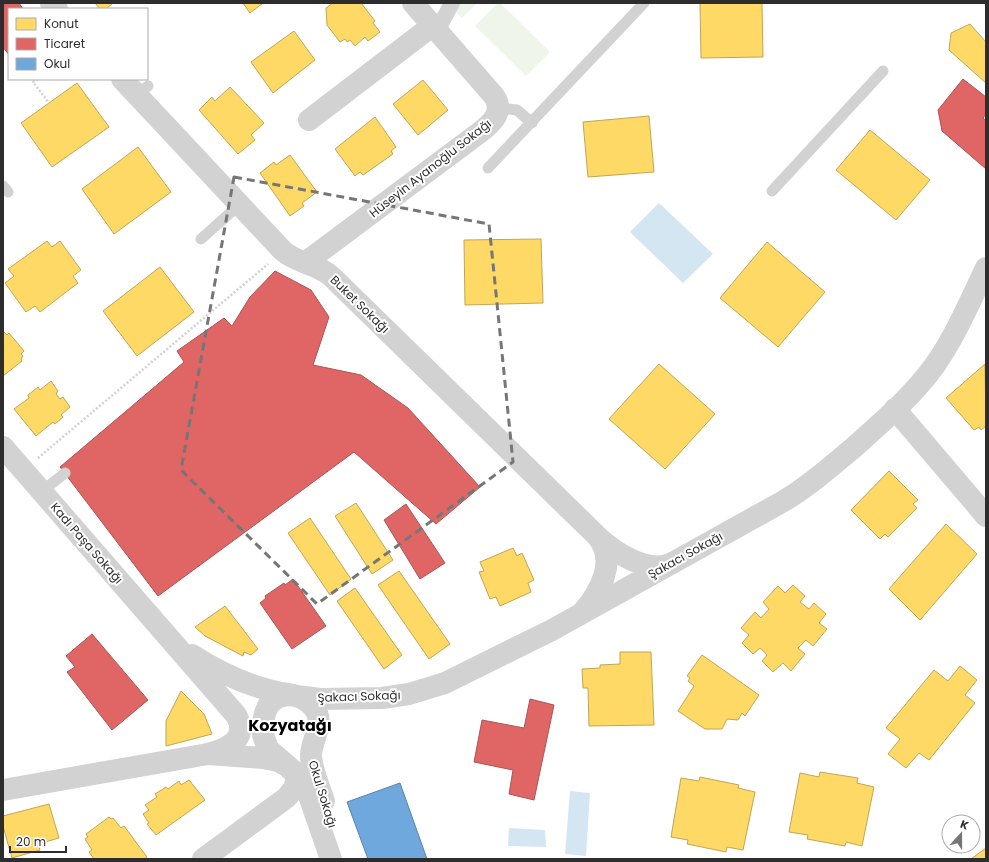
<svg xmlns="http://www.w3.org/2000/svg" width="989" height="862" font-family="Poppins,sans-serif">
  <rect width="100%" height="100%" fill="#fff"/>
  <path fill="#eff5ea" d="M455,3h22l-15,15 -10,-10z
    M498,3h2l50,49 -24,24 -51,-50z"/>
  <path fill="#d5e6f3" d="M659,203l54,51 -30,29 -53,-51z
    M570,791l20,2 -4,63 -21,-2z
    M509,828l36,2 1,17 -38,-1z"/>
  <path fill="#ffd966" stroke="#c0a555" d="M95,3h18l-7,6h-6z
    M243,3h20l-13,10z
    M333,3h28l14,18 -2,2 7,9 -12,9 -3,-4 -10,9 -5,-6 -3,2 -2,-3 -5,3 -13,-17 -1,-17z
    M700,3h62l1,54 -62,1z
    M970,24l16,18v41l-37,-33 2,-17z
    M294,31l21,29 -42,33 -22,-31z
    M423,80l25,30 -30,25 -25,-31z
    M77,83l32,44 -57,40 -31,-44z
    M230,87l34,36 -13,12 4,5 -17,14 -39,-44 13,-13 3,4z
    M649,116l5,56 -66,5 -5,-55z
    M375,117l21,30 -5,4 2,3 -30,21 -3,-3 -5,4 -20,-27z
    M870,130l60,50 -34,40 -60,-50z
    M138,147l33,45 -57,42 -32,-45z
    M290,155l27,37 -15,11 2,3 -14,10 -30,-43 14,-11 2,3z
    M541,239l2,64 -78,2 -1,-65z
    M47,241l5,6 8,-6 21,29 -8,6 5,7 -38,29 -5,-6 -9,6 -21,-29 9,-7 -6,-7z
    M767,242l58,50 -47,55 -58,-49z
    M160,267l34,45 -57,44 -34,-45z
    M4,332l3,3 2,-2 15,18 -3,3 2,2 -2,3 1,2 -19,15v-43z
    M659,364l56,50 -50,55 -56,-50z
    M985,364l1,62 -5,4 -2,-3 -5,3 -28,-32z
    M51,381l7,10 -2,3 4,5 3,-2 7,10 -9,8 2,2 -8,7 -2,-2 -17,14 -22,-27 15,-11 -1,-3 10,-8 2,3z
    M889,471l29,29 -5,4 4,4 -29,29 -3,-3 -5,5 -29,-29z
    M356,503l37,57 -21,14 -37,-58z
    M310,518l41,61 -21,16 -42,-62z
    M946,524l31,30 -57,66 -31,-31z
    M513,548l4,8 5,-3 12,27 -6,3 3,9 -31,14 -4,-9 -6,2 -11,-27 5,-1 -4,-9z
    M399,571l51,73 -21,15 -51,-74z
    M793,585l12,11 -5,6 9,7 5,-6 12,11 -7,9 8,6 -14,17 -7,-6 -8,8 7,6 -14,17 -8,-8 -10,9 -11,-11 5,-6 -7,-7 -7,6 -11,-11 7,-8 -8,-7 14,-16 6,6 8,-9 -6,-7 15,-16 7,7z
    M355,588l47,67 -18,14 -47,-68z
    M225,606l33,43 -7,6 -7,-3 -1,4 -38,-20 -10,-9z
    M620,652h31l3,73 -65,1 -1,-38h-5l-1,-19 18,-1v-3l20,-1z
    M702,655l57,40 -14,21 -3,-3 -4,7 -11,-1 -5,10h-17l-27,-18 16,-25 -6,-5 2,-3 -3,-2z
    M960,666l17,14 -12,15 10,8 -46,57 -10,-7 -13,15 -18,-14 12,-15 -14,-11 48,-58 14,11z
    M181,691l23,23 8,20 -46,12v-25z
    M820,772l38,6 -1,5 17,4 -12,59 -16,-4 -1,4 -38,-7 1,-4 -19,-3 11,-59 19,4z
    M700,777l39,8 -1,3 17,4 -12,58 -16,-3 -1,5 -39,-8 1,-4 -17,-3 10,-59 18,3z
    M189,780l16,20 -49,35 -9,-11 2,-1 -6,-9 6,-4 -4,-5 12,-8 -2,-3 11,-7 2,2 11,-8 2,4z
    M49,804l10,34 -21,6 2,6 -28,8 -9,-32v-10z
    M109,817l2,2 2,-1 8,10 3,-2 23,31 -3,2h-50l-5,-7 3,-2 -7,-11 3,-2 -2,-3z
    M986,848v11h-15z"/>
  <path fill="#e06666" stroke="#a55" d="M6,3h13l4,6h-14v46l-6,-8v-42z
    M963,79l23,18v17l-3,4 3,3v48l-44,-38 -4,-21z
    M275,271l36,19 18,27 -16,48 48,10 47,33 72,79 -44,37 -82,-72 -196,144 -98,-129 124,-105 -7,-11 47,-33 8,8 18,-29z
    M406,504l39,59 -25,16 -36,-59z
    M293,579l33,47 -34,23 -32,-46 6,-5 -1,-2 19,-13 1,2z
    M92,634l56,66 -36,30 -45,-58 8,-5 -9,-11z
    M530,699l24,6 -20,95 -25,-6 4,-24 -39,-8 8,-42 42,8z"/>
  <path fill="#6fa8dc" stroke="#5b83a8" d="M400,783l27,76h-59l-21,-57z"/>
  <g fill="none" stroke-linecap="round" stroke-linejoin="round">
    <path stroke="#d2d2d2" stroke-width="2.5" stroke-dasharray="2 2" stroke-linecap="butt" d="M38,79l-5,3 16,21
      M38,458l230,-194"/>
    <path stroke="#d2d2d2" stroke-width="11" d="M136,94l12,-8
      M498,108l19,2 15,13
      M488,168l156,-165
      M3,186l5,6
      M772,191l111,-120
      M201,239l38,-34
      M41,492l24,-19"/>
    <path stroke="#d2d2d2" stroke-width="16" d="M437,31l15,-28"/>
    <path stroke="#d2d2d2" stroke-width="22" d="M51,3l6,6
      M122,79l161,172c14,12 34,13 48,25l266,260c17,16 51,39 75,27
      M309,120l123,-94
      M306,262l173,-129c12,-9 26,-21 15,-37l-81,-93
      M895,409l91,107
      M3,447l233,268c14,24 -9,34 -28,39
      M582,613c18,-20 36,-53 15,-77
      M192,655c31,20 65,35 101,40
      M203,859l83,-61c8,-8 13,-16 8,-27"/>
    <path stroke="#d2d2d2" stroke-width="22" d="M296,696c7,2 13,6 18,12 12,15 -3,31 -3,48 1,15 8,30 13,45
      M290,768l-22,-19 -5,-14v-12l2,-10 4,-9 9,-7 11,-2 31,4 62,-1 27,-4 36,-11 107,-53 230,-128c26,-15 47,-34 70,-53 29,-26 60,-52 83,-84 21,-30 35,-64 51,-97
      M3,790l205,-36 55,4 15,3 9,5 12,11 9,16 23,66"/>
  </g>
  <path fill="none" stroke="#767676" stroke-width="3" stroke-dasharray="8 5" stroke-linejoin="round" d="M234,177l255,47 24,238 -196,142 -136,-134z"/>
  <g text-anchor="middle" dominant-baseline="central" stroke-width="4" stroke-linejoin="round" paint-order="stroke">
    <g font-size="12" fill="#2d2d2d" stroke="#fff">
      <text transform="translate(430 168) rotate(-38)">Hüseyin Ayanoğlu Sokağı</text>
      <text transform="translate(360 304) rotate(44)">Buket Sokağı</text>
      <text transform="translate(87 543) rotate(49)">Kadı Paşa Sokağı</text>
      <text transform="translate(685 555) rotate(-29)">Şakacı Sokağı</text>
      <text transform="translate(359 696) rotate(-2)">Şakacı Sokağı</text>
      <text transform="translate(323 794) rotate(73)">Okul Sokağı</text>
    </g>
    <g font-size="16" font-weight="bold" fill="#000" stroke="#fff">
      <text x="290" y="725">Kozyatağı</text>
    </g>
  </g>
  <rect width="989" height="862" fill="none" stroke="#2d2d2d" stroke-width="8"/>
  <rect x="8" y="8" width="140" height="72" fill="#ffffff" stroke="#ababab"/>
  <rect x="16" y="18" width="20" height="12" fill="#ffd966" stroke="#ababab"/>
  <text x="44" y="28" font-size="12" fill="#2d2d2d">Konut</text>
  <rect x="16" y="38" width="20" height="12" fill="#e06666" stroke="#ababab"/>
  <text x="44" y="48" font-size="12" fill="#2d2d2d">Ticaret</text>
  <rect x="16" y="58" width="20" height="12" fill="#6fa8dc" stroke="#ababab"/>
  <text x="44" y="68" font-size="12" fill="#2d2d2d">Okul</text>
  <g transform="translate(961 834) rotate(21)"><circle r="19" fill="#ffffff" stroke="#ababab"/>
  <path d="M0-3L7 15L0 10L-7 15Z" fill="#767676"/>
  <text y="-6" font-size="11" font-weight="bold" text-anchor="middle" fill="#2d2d2d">K</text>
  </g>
  <path d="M10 846v6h56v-6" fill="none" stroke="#2d2d2d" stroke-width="2"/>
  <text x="16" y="846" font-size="12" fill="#2d2d2d" stroke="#ffffff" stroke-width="3" paint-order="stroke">20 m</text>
</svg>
